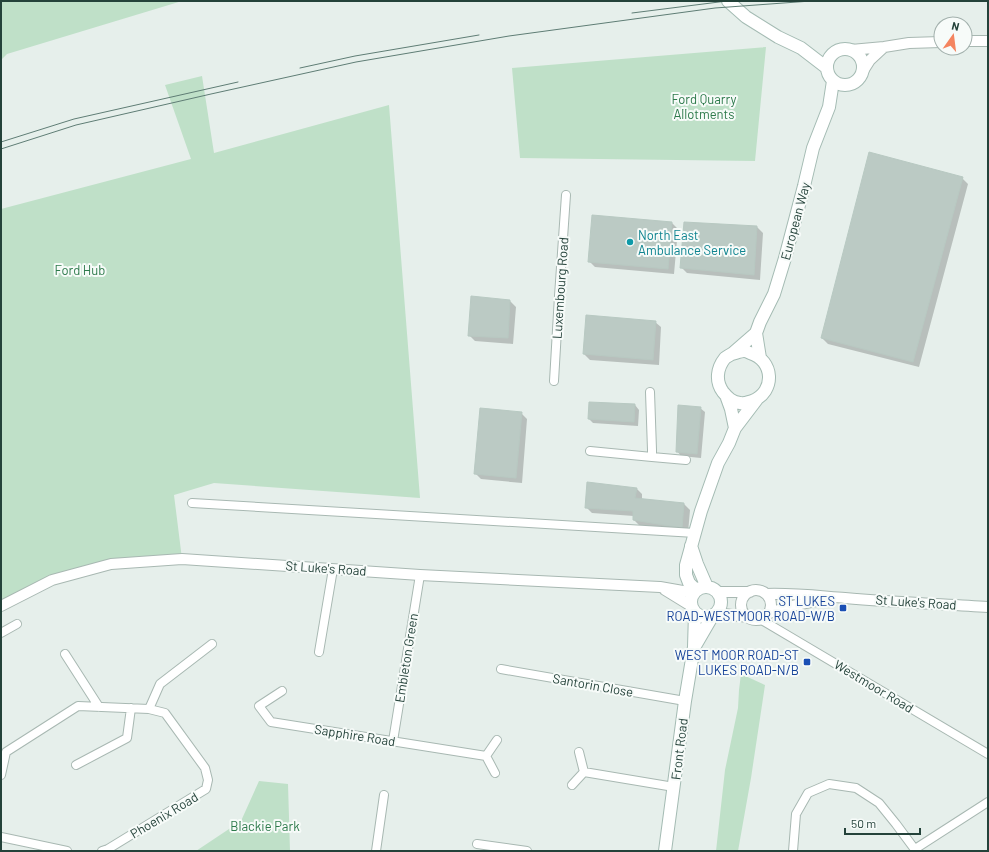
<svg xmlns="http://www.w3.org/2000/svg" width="989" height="852" font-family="Barlow,sans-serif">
  <rect width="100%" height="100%" fill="#e6efeb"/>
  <path fill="#bfe0c8" d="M1,1h181l-175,53 -6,6z
    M766,47l-11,114 -235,-3 -8,-90z
    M202,76l12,77 175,-48 31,393 -206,-15 -40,12 8,64 -71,5 -59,16 -51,26v-397l190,-50 -26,-74z
    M741,674l24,11 -14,93 -13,73h-22l9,-81 13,-62 1,-18z
    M259,781l29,3 2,67h-94l45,-30z"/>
  <path fill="#0003" d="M962,178l6,6 -49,183 -91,-23 -6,-6z
    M672,223l6,6 -4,45 -79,-7 -6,-6z
    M685,223l72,4 6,6 -3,47 -73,-7 -6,-6z
    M510,301l6,6 -3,37 -38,-3 -6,-6z
    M655,322l6,5 -2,38 -69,-5 -6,-6z
    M635,405l4,5 -1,16 -45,-3 -4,-4z
    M700,408l5,4 -4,46 -20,-2 -4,-5z
    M521,413l6,6 -5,64 -41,-4 -6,-6z
    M636,488l6,6v5l42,5 6,6 -2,23 -48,-7 -6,-6v-4l-42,-3 -6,-6z"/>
  <path fill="#bbcac4" stroke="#b8c9c2" d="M869,152l94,25 -50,185 -92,-24z
    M592,215l80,7 -4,47 -80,-7z
    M684,222l73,4 -3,49 -74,-7z
    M471,296l39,4 -2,38 -40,-2z
    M586,315l70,6 -3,39 -70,-6z
    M589,402l46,2 -1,18 -46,-3z
    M678,405l23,2 -4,47 -21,-2z
    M480,408l42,4 -6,66 -42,-4z
    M587,482l50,6 -2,10 49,5 -2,25 -49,-8v-9l-48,-3z"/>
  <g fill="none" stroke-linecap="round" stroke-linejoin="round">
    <g stroke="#a8b8b2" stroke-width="10">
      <path id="minor" d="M554,381l5,-85 7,-101
        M650,392l2,58v7l34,3
        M590,451l62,6
        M192,503l503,30
        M760,619l228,135
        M1,633l16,-9
        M319,652l14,-83
        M65,654l34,53
        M501,669l184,32
        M282,691l-23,15 12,16 215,34
        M149,709l11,-25 52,-40
        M393,741l27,-166
        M76,765l51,-27 4,-30
        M584,772l90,15
        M495,773l-9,-17 11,-16
        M1,775l5,-23 72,-46 71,3 16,4 40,55 3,12 -2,9 -98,60 -6,2
        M572,785l12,-13 -5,-20
        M1,837l66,14
        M477,844l50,7
        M915,849l73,-47
        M376,851l8,-56
        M793,851l3,-37 12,-21 21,-9 27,4 23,15 17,21 20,27"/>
    </g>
    <g stroke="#a8b8b2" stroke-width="12">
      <path id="tertiary" d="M965,41h23
        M851,50l33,-3 25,-4 32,-1
        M863,71l7,-11 14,-13
        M665,590l26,16
        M741 605a15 15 0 1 1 30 0a15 15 0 1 1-30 0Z
        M717,592h33
        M766,594c26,-1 52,2 79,4 47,4 95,6 143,9
        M1,606l51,-26 59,-16 71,-5 238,16 240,12 34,6
        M716,613l32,4
        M769,613c18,-6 36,-11 55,-13"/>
    </g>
    <g stroke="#a4bbb3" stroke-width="14">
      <path id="secondary" d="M728,1l18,16 32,20 23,11 26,20
        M827 67a18 18 0 1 1 36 0a18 18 0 1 1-36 0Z
        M732,354c4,-1 9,-3 12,-3 2,0 4,1 6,2 24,7 26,39 2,48 -4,1 -7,3 -12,2 -8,-1 -12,-5 -17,-11 -8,-11 -6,-24 2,-34 3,-2 5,-3 8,-5 8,-7 15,-13 23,-20
        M760,358l-4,-25 4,-11 14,-28 11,-36 19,-72 9,-38 16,-41 4,-26
        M727,398l4,11 4,19
        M691,546l6,18 10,23
        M691 602a15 15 0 1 1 30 0a15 15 0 1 1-30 0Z
        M696,590l-7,-7 -3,-8v-10l15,-54 17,-48 11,-20 6,-15 22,-29
        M695,646l18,-31
        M665,851l20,-150 9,-54 1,-34"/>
    </g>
    <use href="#minor" stroke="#fff" stroke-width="8"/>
    <use href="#tertiary" stroke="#fff" stroke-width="10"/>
    <use href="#secondary" stroke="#fff" stroke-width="12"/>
    <path stroke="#5f7d75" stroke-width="1" d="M632,13l95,-12
      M300,68l55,-12 124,-21
      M1,142l73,-23 164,-37
      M1,149l75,-24 135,-31 145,-32 153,-26 206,-28 96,-7"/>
  </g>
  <circle fill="#0f9aa8" stroke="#f7fbf9" stroke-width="1.5" cx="630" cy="242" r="4"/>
  <g fill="#1a4fb4" stroke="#f7fbf9" stroke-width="1.5">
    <rect x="839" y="604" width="8" height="8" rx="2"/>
    <rect x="803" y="658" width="8" height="8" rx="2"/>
  </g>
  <g text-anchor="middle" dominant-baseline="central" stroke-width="4" stroke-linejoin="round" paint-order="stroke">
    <g font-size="13" fill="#2d7a4b" stroke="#f7fbf9">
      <text x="704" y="99">Ford Quarry<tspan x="704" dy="15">Allotments</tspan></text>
      <text x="80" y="270">Ford Hub</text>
      <text x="265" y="826">Blackie Park</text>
    </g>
    <g font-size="13" fill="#24423a" stroke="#f7fbf9">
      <text transform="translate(795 221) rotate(-75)">European Way</text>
      <text transform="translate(560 288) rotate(-86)">Luxembourg Road</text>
      <text transform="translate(326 568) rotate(4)">St Luke's Road</text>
      <text transform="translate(916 602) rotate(4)">St Luke's Road</text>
      <text transform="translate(406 658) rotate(-81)">Embleton Green</text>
      <text transform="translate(593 685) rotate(10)">Santorin Close</text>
      <text transform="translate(874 686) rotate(31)">Westmoor Road</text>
      <text transform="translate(355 735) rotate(9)">Sapphire Road</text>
      <text transform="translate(679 749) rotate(-83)">Front Road</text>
      <text transform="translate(164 815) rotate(-31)">Phoenix Road</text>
    </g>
    <g font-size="13" fill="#0d838f" stroke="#f7fbf9" text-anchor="start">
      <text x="638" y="235">North East<tspan x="638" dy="15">Ambulance Service</tspan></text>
    </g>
    <g font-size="13" fill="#164399" stroke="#f7fbf9" text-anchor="end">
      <text x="835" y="601">ST LUKES<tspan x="835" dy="15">ROAD-WESTMOOR ROAD-W/B</tspan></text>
      <text x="799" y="655">WEST MOOR ROAD-ST<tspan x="799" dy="15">LUKES ROAD-N/B</tspan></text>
    </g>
  </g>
  <rect width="989" height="852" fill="none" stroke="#24423a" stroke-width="4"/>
  <g transform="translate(953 36) rotate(14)"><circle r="19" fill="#f7fbf9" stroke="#a3b1ad"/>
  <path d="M0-3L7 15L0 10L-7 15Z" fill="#f4845f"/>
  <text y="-6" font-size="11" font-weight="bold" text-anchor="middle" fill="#24423a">N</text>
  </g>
  <path d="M845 828v6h75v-6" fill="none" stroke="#24423a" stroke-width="2"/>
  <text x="851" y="828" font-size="12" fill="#24423a" stroke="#f7fbf9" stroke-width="3" paint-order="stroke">50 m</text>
</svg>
